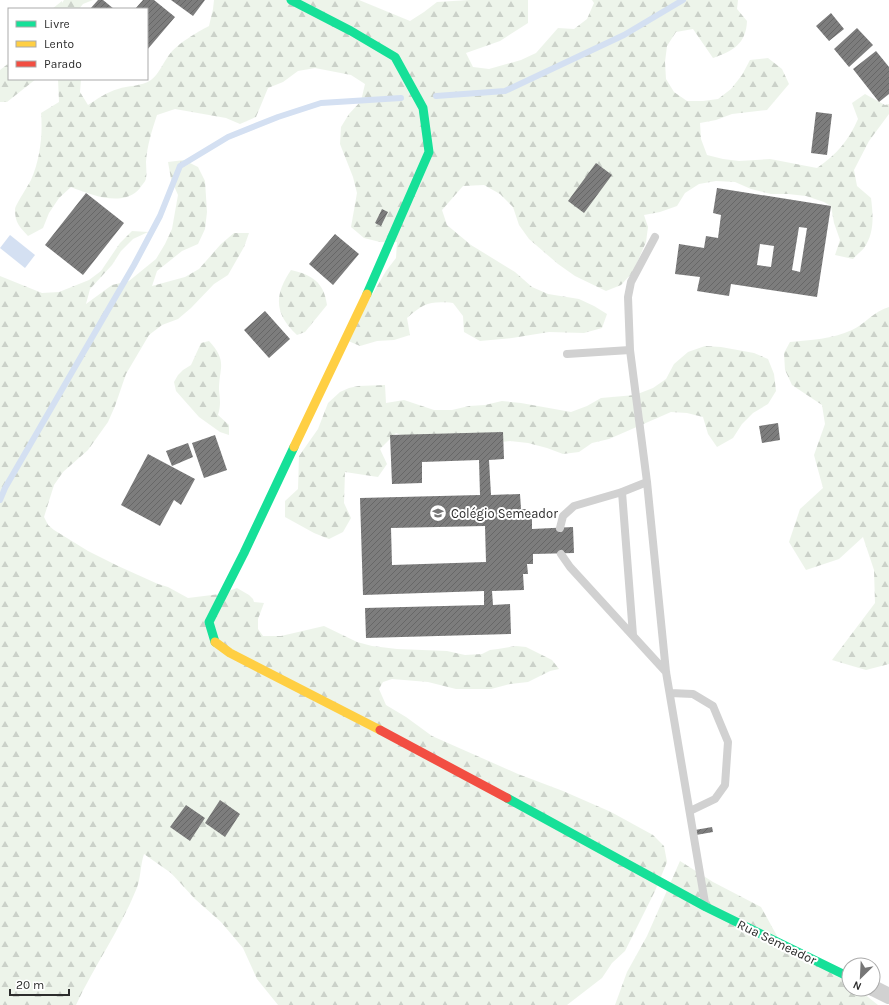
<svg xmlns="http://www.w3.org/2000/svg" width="889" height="1005" font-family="Karla,sans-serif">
  <defs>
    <pattern id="forest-firs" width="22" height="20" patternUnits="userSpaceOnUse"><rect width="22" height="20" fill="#edf4ea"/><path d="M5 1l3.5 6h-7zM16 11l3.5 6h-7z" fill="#cbd1c9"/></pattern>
    <pattern id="building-hatch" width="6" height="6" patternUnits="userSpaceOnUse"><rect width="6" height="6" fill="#7d7d7d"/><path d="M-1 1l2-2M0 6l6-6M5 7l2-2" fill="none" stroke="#676767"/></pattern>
  </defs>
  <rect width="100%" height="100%" fill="#fff"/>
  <path fill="url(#forest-firs)" d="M64,0h29l-10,4 -4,5h-27l10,-8v2z
    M214,0h145l51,21 14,-9 13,-10 32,-2h59v23l-28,18 -34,12 7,14 16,2 32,-9 15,-7 22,-25 16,1 13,-10 7,-16 -2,-3h146l-1,9 10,12c-1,23 -14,30 -34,37l-20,-29 -17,3 -9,14 -2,16 1,17 8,13 13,9h16l15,-2 13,-10 11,-14 8,-15 18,-2 14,11 7,15 -22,26 -35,4 -16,6 -16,3 1,16 6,16 16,4 16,2 31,-2 47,9c20,-14 32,-28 41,-49l-6,-16 13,-9 20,11 4,-1v10l-20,27 -15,29 3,16 14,12c2,16 4,35 -7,50 -3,4 -8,7 -11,11l-18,-4 5,-15 -6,-17 -3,-17 -7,-4 -18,-6 -18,-2h-17l-20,-5 -16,-7 -19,-1 -17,3 -14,9 -8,13 -17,6 -16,3 4,12 -2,15 -13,30 -12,13 -15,6 -31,-15 -17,-12 -29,-25 -10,-14 -6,-18 -13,-13 -16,-9 -21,1 -21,24 5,15 24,20 44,27 17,15 16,7 31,5 15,7 13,8 -5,14 -18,5 -35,-1 -37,6 -32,3 -16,-9 -1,-16 -10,-13c-23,-2 -29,0 -46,15l3,17 -16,5 -17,1 -17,5 -14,-6 40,-69 10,-13 1,-16h-17l-16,-4 -13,-11 6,-34 -4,-16 -13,-33 1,-17 8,-13 12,-13 4,-17 -14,-9 -36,-7 -17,3 -15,11 -15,6 -12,29 -16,7 -14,-6 -51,-9 -18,6c-5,15 -10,31 -11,47 0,5 1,11 0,16 0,3 -4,7 -6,10 -16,20 -49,7 -69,-1l-12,11 -10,15 -6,15 -15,8c-9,-10 -13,-13 -13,-27 1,-5 13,-23 16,-29 9,-21 12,-45 10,-67l18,-11 -1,-23h23l-1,13 8,13c9,-6 19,-13 30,-16 10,-4 23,-2 33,-9 8,-6 12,-17 18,-25 8,-11 28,-23 40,-29l4,-17z
    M9,63v16h27l-29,23h-7v-32z
    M184,160l14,7 7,14 2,31 -2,17 -7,15 -16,7 -25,20 -5,15 33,-9 14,-8 22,-25 13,-11h15l-5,14 -16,28 -14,9 -23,24 -13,11 -16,6 -13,10 -23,39 -11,32 -7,16 -20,28 -25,22 -9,13 -10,32 4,8 6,5 34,21 30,15 40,18 10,3 20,11 32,-4 17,-6 12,7 4,4 1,3 10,1 -6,16v10l5,7h18l43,-10 33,16 15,4 25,3 50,2 18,4 17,-1 8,-4 8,-1 18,-3 10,1 26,13 7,9 -9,2 -22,11 -18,2 -19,5h-35l-28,-7 -36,-3 -9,3 -4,7 7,16 20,12 26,19 86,38 45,17 48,21 42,23 11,11 3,16 -12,29 -30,60 -13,12 -10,15 -35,27h-289l-21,-26 -14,-31 -22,-26 -26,-23 -24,-26 -27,-19c-4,12 -3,25 -8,36 -16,40 -42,76 -60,115h-76v-729l42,17 17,-1 30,-12 12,-9 19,-28 12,-12 16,1 -15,7 -12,12 -9,14 -22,24 -4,15 26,-19 17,-4 27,-22 9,-15 7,-15 6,-34 -7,-16 -3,-17z
    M291,270c21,5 33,12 36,35l-22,27 -8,3c-23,-21 -23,-40 -6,-65z
    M889,307v357l-23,6 -34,-10 43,-57 -1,-33 -11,-33 -24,22 -33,11 -17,-28 11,-33 23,-21 -9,-33 11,-31 -3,-19 -30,-20 -7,-15 -1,-17 6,-11c21,-2 42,-3 62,-12 13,-6 22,-19 37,-23z
    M209,341c19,21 10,26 10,49 1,10 2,15 -1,25l11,10v10l-9,-3 -21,-15 -23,-26 -2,-9 4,-7 5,-5 8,-5 10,-22z
    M705,346l16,1 33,6 14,6 6,15 2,17 -8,13 -15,9 -11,11 -9,14 -16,9 -9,-13 -5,-17 -16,-4 -16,-1 -62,27 -17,4 -13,9 -16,2 -16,-6 -19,-5 -18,-2 -17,2 -81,-4 -16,-6 -16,16 7,15 -9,13 -33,-5 -1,31 7,15 -8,14 -14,7 -15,-6 -29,-16v-16l13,-12 1,-33 19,-27 10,-26 12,-11 9,-4 9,-2 27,-1 1,18 18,-3 30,10h18l17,-4 16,-1 17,-4 19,2 50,9 16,-6 14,-8 34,-3 18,-7 13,-9 8,-15 14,-12z
    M680,861l33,21 48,25 21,38 67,38v6h9l20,16h-263l12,-33 20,-36z"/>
  <path fill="#d4e0f2" d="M10,235l25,20 -10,13 -25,-20z"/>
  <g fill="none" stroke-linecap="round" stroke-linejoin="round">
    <path stroke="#d4e0f2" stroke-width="6" d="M436,96l69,-5 119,-56 59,-35
      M0,500l5,-12 129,-223 26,-49 20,-50 48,-29 50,-20 43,-14 80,-5"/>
  </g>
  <path fill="url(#building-hatch)" fill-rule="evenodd" d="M98,0h5l11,9h-24z
    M143,0h11l21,17 -28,33v-41h-12z
    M171,0h34l-12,16z
    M831,13l13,16 -15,12 -13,-15z
    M857,28l16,17 -24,22 -15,-18z
    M876,51l13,16v27l-10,8 -26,-33z
    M816,112l16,2 -5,41 -16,-2z
    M596,163l16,12 -28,38 -16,-12z
    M717,188l114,18 -14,91 -86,-13 -2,12 -32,-5 3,-14 -25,-3 4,-30 25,4 2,-12 12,2 3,-23 -8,-2zM799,227l8,1 -7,44 -8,-2zM760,244l14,2 -3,21 -14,-2z
    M86,193l38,30 -41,52 -38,-30z
    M382,209l6,3 -7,14 -6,-3z
    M335,234l24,20 -26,31 -24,-21z
    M265,311l25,28 -21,19 -25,-28z
    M778,423l2,17 -18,3 -3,-17z
    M503,432l1,27 -15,1 2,35 29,-1 1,15h5v10h6v10l41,-2 1,26 -41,1v10h-6l1,10h-5l1,16 -32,1 1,14 17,-1 1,30 -145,4 -1,-30 119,-3v-14l-121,4 -3,-97 120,-3 -1,-35 -57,2v21l-30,1 -2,-49zM485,526l1,36 -94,3 -1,-37z
    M215,435l12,35 -23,8 -12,-35z
    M188,443l5,14 -21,9 -6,-15z
    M148,454l47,25 -14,26 -7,-5 -14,26 -39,-21z
    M220,800l20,14 -15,23 -20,-14z
    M186,805l19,13 -15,23 -20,-14z
    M712,827l1,5 -17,3 -1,-5z"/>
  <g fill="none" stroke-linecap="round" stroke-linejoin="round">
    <path stroke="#d1d1d1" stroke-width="8" d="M655,237l-24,45 -3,15 2,53 17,132 19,190 39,231
      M567,354l63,-4
      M622,492l11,143
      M560,528l3,-12 11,-10 48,-14 25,-10
      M561,554l9,13 96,105
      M670,693l23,1 20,12 15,36 -3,43 -10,14 -25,12"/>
    <path stroke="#d1d1d1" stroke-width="16" d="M873,988l16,8"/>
    <path stroke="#16e098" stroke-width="9" d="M291,0l60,31 44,26 28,51 6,44 -62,142
      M215,642l-6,-20 35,-69 50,-106
      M507,798l199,109 143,70"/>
    <path stroke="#ffcf43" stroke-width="9" d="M294,447l73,-153
      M215,642l15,11 150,77"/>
    <path stroke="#f24e42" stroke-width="9" d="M380,730l127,68"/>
  </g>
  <defs>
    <g id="school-ring" transform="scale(0.9)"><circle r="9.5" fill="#fff" stroke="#767676" stroke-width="1.5"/><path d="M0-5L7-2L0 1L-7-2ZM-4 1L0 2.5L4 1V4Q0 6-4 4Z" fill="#767676"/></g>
  </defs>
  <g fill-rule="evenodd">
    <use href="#school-ring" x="438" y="513"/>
  </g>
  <g text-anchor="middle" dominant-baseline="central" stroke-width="4" stroke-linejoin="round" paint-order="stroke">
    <g font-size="13" fill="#2c2c2c" stroke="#fff" text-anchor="start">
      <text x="451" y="513">Colégio Semeador</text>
    </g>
    <g font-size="13" fill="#2c2c2c" stroke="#fff">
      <text transform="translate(777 942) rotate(26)">Rua Semeador</text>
    </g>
  </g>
  <rect x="8" y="8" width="140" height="72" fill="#ffffff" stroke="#ababab"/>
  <rect x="16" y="21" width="20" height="6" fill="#16e098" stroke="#ababab"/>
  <text x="44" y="28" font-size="12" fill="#2c2c2c">Livre</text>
  <rect x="16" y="41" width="20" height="6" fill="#ffcf43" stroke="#ababab"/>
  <text x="44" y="48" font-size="12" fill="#2c2c2c">Lento</text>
  <rect x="16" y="61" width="20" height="6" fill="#f24e42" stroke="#ababab"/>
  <text x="44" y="68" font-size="12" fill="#2c2c2c">Parado</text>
  <g transform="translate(861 977) rotate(204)"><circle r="19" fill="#ffffff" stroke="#ababab"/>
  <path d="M0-3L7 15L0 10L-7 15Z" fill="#767676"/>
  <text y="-6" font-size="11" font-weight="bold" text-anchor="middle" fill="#2c2c2c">N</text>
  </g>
  <path d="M10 989v6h59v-6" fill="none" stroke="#2c2c2c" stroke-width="2"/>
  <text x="16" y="989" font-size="12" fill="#2c2c2c" stroke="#ffffff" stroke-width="3" paint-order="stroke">20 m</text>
</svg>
